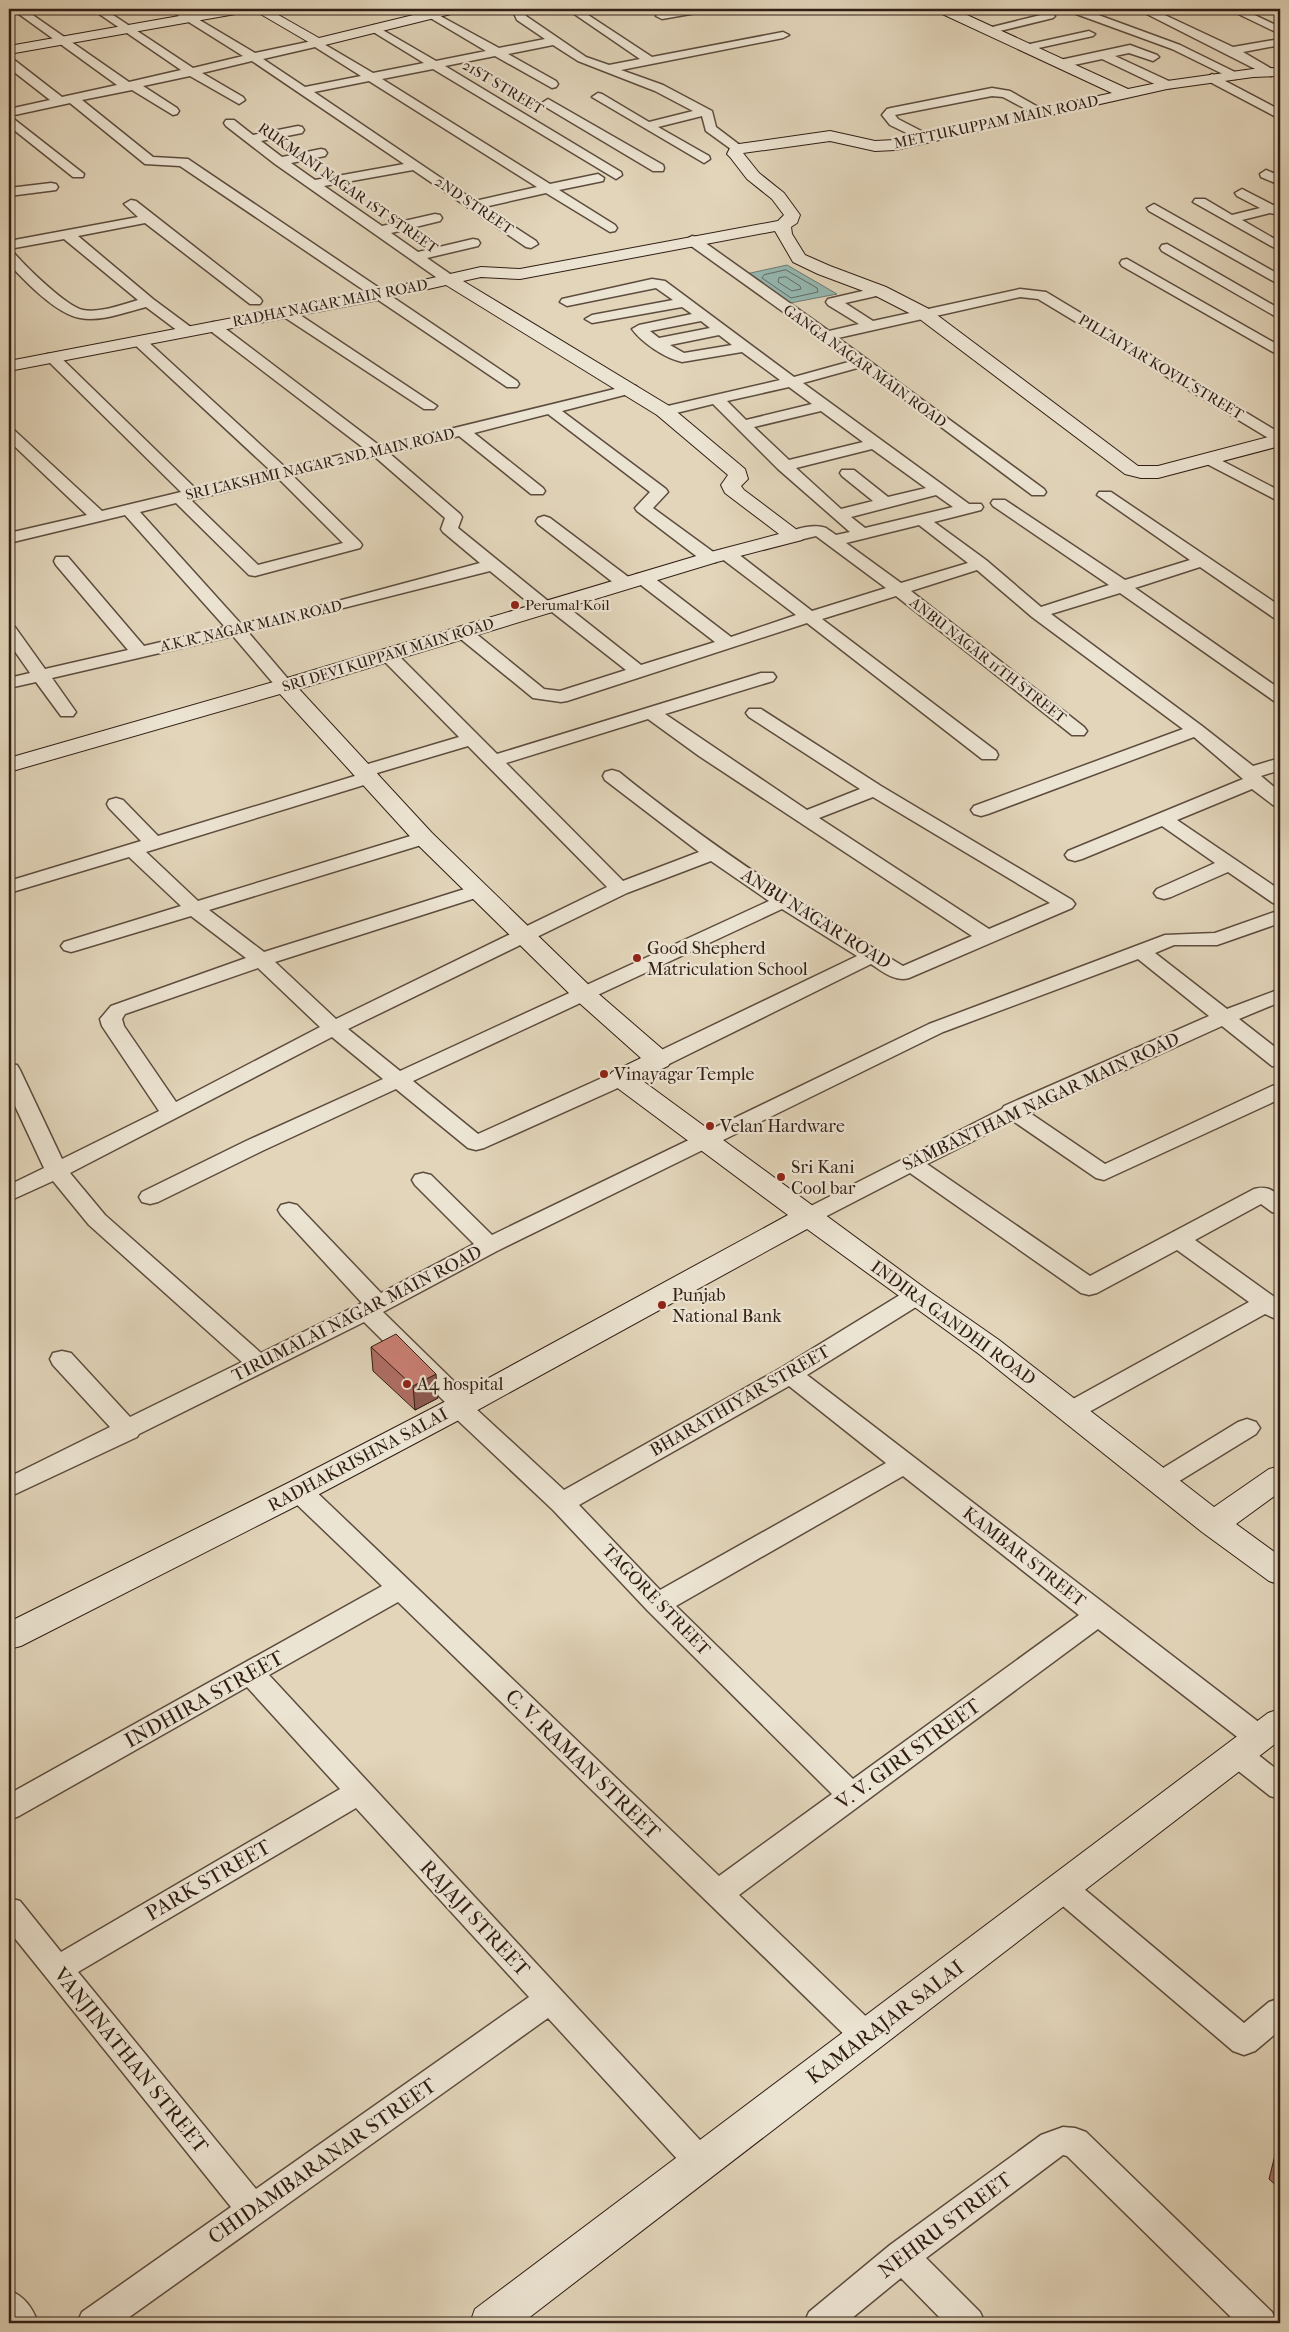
<svg xmlns="http://www.w3.org/2000/svg" width="1289" height="2332" font-family="'IM FELL French Canon',serif">
  <rect width="100%" height="100%" fill="#e2d5ba"/>
  <filter id="stains"><feTurbulence type="fractalNoise" baseFrequency=".004" numOctaves="4"/><feColorMatrix values="0 0 0 0 .2 0 0 0 0 .09 0 0 0 0 .02 0 0 0 .5 -.17"/></filter>
  <radialGradient id="worn" r=".72"><stop offset=".6" stop-color="#630" stop-opacity="0"/><stop offset="1" stop-color="#630" stop-opacity=".3"/></radialGradient>
  <path fill="#95b8b2" stroke="#6d7a73" d="M787,265l50,29 -47,9 -44,-29z"/>
  <g fill="none" stroke-linecap="round" stroke-linejoin="round">
    <path stroke="#636b64" stroke-width="1" d="M786,270l31,18 1,4 -27,6 -29,-20 2,-3z
      M786,277l14,9 1,3 -9,2 -14,-9 1,-4z"/>
    <g stroke="#5d4c3e" stroke-width="3">
      <path id="street" d="M12,9h12l105,73 52,-12 -89,-61h12l89,59 50,-12 -75,-47h13l74,44 62,-13 56,33 51,-10 -54,-33 -2,-2 6,-3 62,36 50,-10 -59,-35 -2,-2 2,-2 4,-1 68,37 46,-9 -28,-19 -5,-11h11l3,7 60,41 23,8 31,-6 -73,-50h12l73,48 131,-25 6,3 -6,3 -162,32 42,15 49,26 4,16 29,22 -6,4 -4,-1 -29,-21 -4,-15 -44,11 51,29 1,3 -6,4 -112,-66 6,-4 4,1 47,28 44,-11 -38,-20 -77,-30 -25,-16 -45,9 48,27 2,3 -2,3 -4,1 -57,-32 -50,10 176,106 1,3 -6,4 -183,-110 -51,10 168,105 48,-10 6,4 -1,3 -44,9 56,35 2,3 -2,3 -5,1 -64,-39 -62,14 52,34 2,3 -7,4 -5,-1 -113,-77 -89,16 58,40 53,-12 5,1 2,3 -2,3 -49,12 27,19 55,-13 5,1 2,3 -2,3 -51,12 26,18 2,3 -7,4 -5,-1 -168,-118 -49,-38 -2,-3 2,-3h8l19,15 45,-9 4,1 2,3 -2,3 -41,8 21,16 39,-8 4,1 2,3 -2,3 -34,7 24,17 89,-16 -152,-103 -50,12 41,24 2,3 -6,4 -49,-28 -47,10 34,22 2,3 -2,3 -4,1 -41,-25 -50,10 71,57 35,2 329,222 2,3 -2,3h-10l-327,-221 -35,-2 -75,-61 -60,13 74,58 -1,3h-10l-64,-51v-17l41,-9 -41,-32v-9h4l49,38 55,-12zM315,47l46,29 -56,11 -42,-28zM369,81l168,106 -62,14 -161,-109z
        M684,9h24l-6,3 -40,7 -6,-3 2,-2z
        M1066,9h16l98,36 61,30 -6,4 -4,-1 -59,-29 -104,-38z
        M1137,9h15l81,38 47,-8v6l-37,7 34,20 -6,4 -4,-1z
        M1228,9h14l38,18v7z
        M1049,13l4,1 2,2 -2,2 -65,16 -6,-3 2,-2z
        M1089,31l6,3 -2,2 -68,15 -6,-3 2,-2z
        M1130,45l27,10 2,2 -6,4 -24,-8 -14,3 56,26 2,3 -2,3h-8l-61,-29 -42,9 -6,-4 6,-4z
        M1212,74l68,36v9l-72,-38 -2,-3z
        M992,88l18,3 37,21 -6,4 -4,-1 -34,-18 -11,-1 -97,19 3,4 31,16 2,3 -6,4 -35,-17 -8,-10 5,-6 4,-1z
        M548,99l115,66 1,3 -1,3h-10l-109,-65 -2,-3z
        M1266,170l14,6v9l-19,-8 -1,-3z
        M51,183l5,1 2,3 -2,3 -47,6v-8z
        M1242,189l31,16 7,-2v12l-10,-2 -28,7 38,22v9l-87,-49 2,-3h10l27,16 28,-7 -23,-12 -2,-3z
        M131,200l5,1 124,97 2,3 -2,3h-10l-105,-81 -67,13 75,63 39,29 2,3 -2,3h-10l-36,-27c-20,5 -45,15 -66,11 -24,-4 -55,-37 -71,-54v-12l5,1c12,14 53,54 69,57 17,3 38,-5 55,-10l-74,-61 -55,10v-8l129,-24 -14,-13z
        M1154,204l126,71v10l-131,-74 -2,-3z
        M692,236l5,1 132,94 30,-7 -31,-19 -2,-3 2,-3 52,-12 7,4 -2,3 -40,9 28,18 147,-32 26,3 234,141v11l-5,-2 -237,-143 -18,-2 -182,41 206,151 2,3 -2,3h-12l-171,-128 -58,16 166,121h12l2,3 -2,3 -47,12 52,38 55,47 68,-22 -116,-79 -2,-3 2,-3h12l120,80 65,-20 -93,-65 2,-3h12l169,114v13l-6,-1 -74,-51 -65,21 145,101v13l-6,-1 -154,-108 -69,21 151,112 51,40 27,-8v12l-19,6 19,16v15l-7,-2 -21,-16 -75,31 103,70v15l-7,-2 -45,-31 -57,25 -7,2 -7,-2 -3,-4 3,-4 58,-26 -53,-37 -80,33 -7,2 -7,-2 -3,-4 3,-4 175,-72 -49,-42 -206,77 -7,2 -7,-2 -3,-4 3,-4 209,-77 -151,-112 -55,-47 -66,21 173,136 3,4 -3,4h-12l-176,-139 -74,23 174,132 2,4 -2,4h-14l-175,-136 -240,78 -6,1 -28,-4 -76,-62 -3,-4 3,-4h12l75,61 16,2 66,-21 -74,-58h-12l-50,-41 -242,61 46,54 -3,4h-12l-46,-54 -181,42 24,34 -3,4h-12l-25,-34 -27,6v-10l21,-5 -21,-30v-17l6,1 30,42 83,-19 -72,-85 -2,-4 2,-4h12l76,89 81,-19 -100,-112 -116,28v-10l78,-18 -78,-74v-13l5,2 88,81 79,-19 -134,-132 -2,-3 2,-3h10l139,135 75,-18 -137,-127 -2,-3 2,-3h10l142,130 79,-19 -157,-120 -2,-3 7,-4 5,1 162,123 251,-61 5,1 2,3 -2,3 -74,19 104,78 2,3 -15,16 63,46 2,4 -2,4h-12l-67,-51 -2,-3 15,-16 -102,-78 -74,19 69,55 2,3 -2,3h-12l-72,-58 -70,17 71,61 2,3 -4,11 90,73h12l81,64 74,-23 -78,-60 -2,-4 2,-4h12l82,63 65,-22 -75,-57 -2,-4 2,-4h12l79,61 74,-23 -70,-52 -21,5 -6,-2 -2,-3c6,-9 29,-12 39,-8 3,2 7,5 10,7l14,-3 -72,-63 -65,-65 -49,12 -8,-5 3,-3 121,-28 -38,-28 -60,10c-17,-4 -40,-19 -50,-33l7,-4 53,-11 -10,-7 -90,16 -7,-4 7,-4 81,-15 -17,-12 -89,18 -7,-4 2,-3 90,-20 13,2 129,96 58,-16 -165,-118 -2,-3zM701,321l9,7 -51,10 -9,-7zM719,335l13,10 -48,8 -14,-8zM789,387l23,17 -66,16 -19,-19zM821,411l42,31 -74,18 -35,-33zM872,449l54,39 -38,9 -34,-27h-12l-2,3 2,3 31,25 -32,8 -45,-41zM374,456l71,62 -4,11 2,3 37,31 -157,42 -82,19 -101,-112 36,-9 73,72 6,1 105,-28 2,-3 -2,-3 -67,-66zM279,479l64,64 -85,22 -67,-65zM936,495l17,12 -88,21 -14,-11zM919,525l49,38 -67,20 -55,-40z
        M1167,244l113,65v10l-118,-68 -2,-3 2,-3z
        M1127,259l153,87v10l-158,-90 -2,-3 2,-3z
        M286,308l5,1 146,97 -3,3h-10l-143,-94 -2,-3 2,-3z
        M1209,454l71,37v11l-77,-40 -2,-3 2,-3z
        M544,516l6,2 81,61 2,4 -2,4h-12l-81,-63 -2,-3 2,-3z
        M388,650l6,1 103,103 264,-81h12l3,4 -3,4 -108,33 142,96 53,-21 -111,-72 -3,-4 3,-4h12l120,77 191,114 3,4 -3,4 -163,70c-14,4 -26,-6 -38,-14l-204,101 -8,1 -8,-1 -3,-5 3,-5 206,-99 -75,-47 -369,172 65,53 135,-61 8,-2 8,2 3,5 -3,5 -145,65 -8,2 -8,-2 -72,-59 -134,62 -104,51 -8,2 -8,-2 -3,-5 3,-5 104,-51 137,-62 -51,-42 -262,136 35,42 156,138 101,-50 -81,-88 -3,-5 3,-5 8,-2 8,2 84,88 93,-49 -59,-59 -3,-5 3,-5 8,-2 8,2 61,60 437,-211 236,-89 50,-2 65,-23v13l-63,22h-43l-19,8 72,56 53,-20v13l-41,17 41,32v16l-8,-1 -50,-40 -192,87 75,51 167,-78 8,-2v15l-176,81 -8,-2 -83,-57 -86,43 163,112 164,-87c12,-3 17,0 26,7v18l-8,-2 -11,-8 -66,36 85,61v20l-15,-7 -185,103 -9,3 -9,-3 -3,-6 3,-6 187,-103 -72,-52 -80,43 -8,2 -8,-2 -171,-120 -93,48 -8,2 -8,-2 -3,-5 3,-5 201,-102 2,-3 205,-90 -71,-57 -195,73 -446,219 -114,61 89,87 3,6 -1,2 90,83 217,-122 127,-78 8,-2 8,2 4,6 -4,6 -117,73 462,355 4,8 -4,8 -10,3 -10,-3 -151,-117 -359,266 139,133 4,9 -4,9 -11,4 -11,-4 -458,-444 -129,73 443,478 5,10 -5,10 -11,4 -11,-4 -142,-155 -427,305h-44l5,-11 149,-105 -222,-276v-33l11,3 41,51 279,-163 -93,-102 -228,129 -10,4v-26l373,-208 -92,-88 -4,-7 4,-7 9,-2 9,2 411,392 113,-82 -184,-183 -95,-101 -103,-97 -3,-6 1,-2 -84,-83 -225,112 -2,3 -128,60v-20l101,-50 -57,-62 -3,-6 3,-6 9,-2 9,2 59,64 112,-55 -153,-137 -36,-44 -44,20v-16l35,-17 -35,-75v-29l8,1 3,5 42,89 97,-48 -57,-85 -2,-7 11,-13 135,-48 -55,-42 -113,34 -7,2 -7,-2 -3,-4 3,-4 117,-36 -52,-49 -120,36v-12l132,-40 -32,-33 -2,-4 2,-4 7,-2 7,2 35,36 200,-61 -2,-4 2,-4 101,-30 -77,-78 -3,-4 3,-4zM648,719l51,37 273,180 -69,30c-99,-59 -194,-121 -284,-194l-7,-2 -7,2 -2,4 2,4 94,72 -76,29 -117,-118zM468,746l139,141 -271,132 -61,-57 210,-67 3,-4 -3,-4 -7,-2 -7,2 -207,65 -55,-42 222,-68 3,-4 -3,-4 -7,-2 -7,2 -219,67 -52,-49 231,-71 2,-4 -2,-4zM873,797l177,106 -61,26 -170,-111zM711,861l58,40 -369,170 -52,-42 279,-136zM258,968l62,59 -144,75 -52,-76 -2,-7 3,-5zM789,1386l97,77 -226,127 -81,-85zM903,1476l176,139 -226,164 -177,-173zM356,1808l173,189 -273,192 -178,-217z
        M1247,1419l9,3 4,6 -4,6 -88,54 -9,3 -9,-3 -4,-6 4,-6 88,-54z
        M1237,1743l10,3 33,26v27l-10,-3 -43,-34 -4,-8 4,-8z
        M1061,1875l10,3 173,145 25,-21 11,-4v32l-25,21 -11,4 -11,-4 -182,-155 -5,-9 5,-9z
        M1063,2127l12,1 11,4 186,180 5,11h-40l-170,-167 -4,-1 -137,103 54,54 5,11h-40l-44,-45 -55,45h-42l5,-11 81,-67 151,-110z
        M9,2290c16,7 23,17 29,33h-29z"/>
    </g>
    <g stroke="#311e15" stroke-width="2">
      <path id="secondary" d="M219,9h29l-7,4 -232,41v-8z
        M252,9h16l51,29 119,-29h23l-2,3 -142,35z
        M936,9h18l174,80 39,-8 86,-12 27,-1v8l-27,1 -86,12 -272,61 -20,1 -45,-10 -87,12 16,20 25,20 16,22 -3,8 -6,4 1,7 13,21 25,11 56,21 43,22 209,157h20l122,-32v12l-122,32h-17l-16,-4 -208,-157 -43,-22 -56,-21 -25,-12 -18,-31 -255,48 -39,-2 -18,4 208,126 74,62 3,10 -7,7 3,4 61,46 -3,4 -85,22 -418,127 133,144 162,157 74,64 4,6 -4,6 -28,13 286,210 73,51 215,167 55,-38 11,-3v26l-44,32 44,32v29l-11,-4 -67,-49 -223,-178 -172,-125 -333,183 -164,87 -289,147 -12,3v-27l279,-139 164,-85 336,-183 -176,-131 -4,-6 4,-6 29,-14 -65,-58 -160,-157 -136,-149 -271,78v-14l268,-77 426,-127 76,-20 -54,-41 -4,-8 7,-10 -71,-60 -211,-130 -67,15 -370,71v-10l370,-71 102,-23 39,2 258,-48 6,-6 -12,-16 -25,-20 -17,-22 -3,-3 3,-6 9,-4 91,-13 45,10 20,-1 217,-47 -174,-81z
        M1280,1709v31l-758,583h-52l5,-14 793,-596z"/>
    </g>
    <use href="#street" fill="#ece4d2" fill-rule="evenodd"/>
    <use href="#secondary" fill="#ece4d2" fill-rule="evenodd"/>
  </g>
  <path fill="#af6e65" stroke="#311e15" d="M371,1347l67,51 -23,12 -42,-39z
    M1280,2151v38l-11,-10 6,-24z"/>
  <path fill="#8e5a52" stroke="#311e15" d="M436,1374l2,24 -23,12 -2,-24z"/>
  <path fill="#cb8075" stroke="#311e15" d="M396,1334l40,40 -23,12 -42,-39z
    M1280,2151v8l-5,-4z"/>
  <g fill="#8f2418" stroke="#ece4d2" stroke-width="2">
    <circle cx="515" cy="605" r="5"/>
    <circle cx="637" cy="958" r="5"/>
    <circle cx="604" cy="1074" r="5"/>
    <circle cx="710" cy="1126" r="5"/>
    <circle cx="781" cy="1177" r="5"/>
    <circle cx="662" cy="1305" r="5"/>
    <circle cx="407" cy="1384" r="5"/>
  </g>
  <g text-anchor="middle" dominant-baseline="central" stroke-width="4.5" stroke-linejoin="round" paint-order="stroke">
    <g font-size="15" fill="#311e15" stroke="#ece4d2">
      <text transform="translate(503 87) rotate(31)">21ST STREET</text>
      <text transform="translate(996 122) rotate(-12)">METTUKUPPAM MAIN ROAD</text>
      <text transform="translate(348 188) rotate(35)">RUKMANI NAGAR 1ST STREET</text>
      <text transform="translate(474 205) rotate(34)">2ND STREET</text>
      <text transform="translate(330 303) rotate(-11)">RADHA NAGAR MAIN ROAD</text>
      <text transform="translate(865 366) rotate(36)">GANGA NAGAR MAIN ROAD</text>
      <text transform="translate(1161 367) rotate(31)">PILLAIYAR KOVIL STREET</text>
      <text transform="translate(320 464) rotate(-13)">SRI LAKSHMI NAGAR 2ND MAIN ROAD</text>
      <text transform="translate(251 626) rotate(-13)">A.K.R. NAGAR MAIN ROAD</text>
      <text transform="translate(388 655) rotate(-17)">SRI DEVI KUPPAM MAIN ROAD</text>
      <text transform="translate(988 660) rotate(38)">ANBU NAGAR 11TH STREET</text>
    </g>
    <g font-size="15" fill="#311e15" stroke="#ece4d2" text-anchor="start">
      <text x="525" y="605">Perumal Koil</text>
    </g>
    <g font-size="18" fill="#311e15" stroke="#ece4d2">
      <text transform="translate(816 919) rotate(32)">ANBU NAGAR ROAD</text>
      <text transform="translate(1041 1102) rotate(-25)">SAMBANTHAM NAGAR MAIN ROAD</text>
      <text transform="translate(357 1314) rotate(-27)">TIRUMALAI NAGAR MAIN ROAD</text>
      <text transform="translate(953 1323) rotate(36)">INDIRA GANDHI ROAD</text>
      <text transform="translate(740 1401) rotate(-30)">BHARATHIYAR STREET</text>
      <text transform="translate(358 1460) rotate(-28)">RADHAKRISHNA SALAI</text>
      <text transform="translate(1024 1557) rotate(38)">KAMBAR STREET</text>
      <text transform="translate(656 1600) rotate(46)">TAGORE STREET</text>
    </g>
    <g font-size="18" fill="#311e15" stroke="#ece4d2" text-anchor="start">
      <text x="647" y="948">Good Shepherd<tspan x="647" dy="21">Matriculation School</tspan></text>
      <text x="614" y="1074">Vinayagar Temple</text>
      <text x="720" y="1126">Velan Hardware</text>
      <text x="791" y="1167">Sri Kani<tspan x="791" dy="21">Cool bar</tspan></text>
      <text x="672" y="1295">Punjab<tspan x="672" dy="21">National Bank</tspan></text>
      <text x="417" y="1384">A4 hospital</text>
    </g>
    <g font-size="21" fill="#311e15" stroke="#ece4d2">
      <text transform="translate(204 1699) rotate(-29)">INDHIRA STREET</text>
      <text transform="translate(908 1754) rotate(-36)">V. V. GIRI STREET</text>
      <text transform="translate(583 1764) rotate(44)">C. V. RAMAN STREET</text>
      <text transform="translate(208 1880) rotate(-30)">PARK STREET</text>
      <text transform="translate(475 1918) rotate(47)">RAJAJI STREET</text>
      <text transform="translate(885 2022) rotate(-37)">KAMARAJAR SALAI</text>
      <text transform="translate(131 2060) rotate(51)">VANJINATHAN STREET</text>
      <text transform="translate(322 2161) rotate(-35)">CHIDAMBARANAR STREET</text>
      <text transform="translate(945 2225) rotate(-37)">NEHRU STREET</text>
    </g>
  </g>
  <rect width="1289" height="2332" fill="none" stroke="#e2d5ba" stroke-width="30"/>
  <rect x="10" y="10" width="1269" height="2312" fill="none" stroke="#311e15" stroke-width="2.5"/>
  <rect x="15" y="15" width="1259" height="2302" fill="none" stroke="#311e15"/>
  <rect width="100%" height="100%" filter="url(#stains)"/>
  <rect width="100%" height="100%" fill="url(#worn)"/>
</svg>
